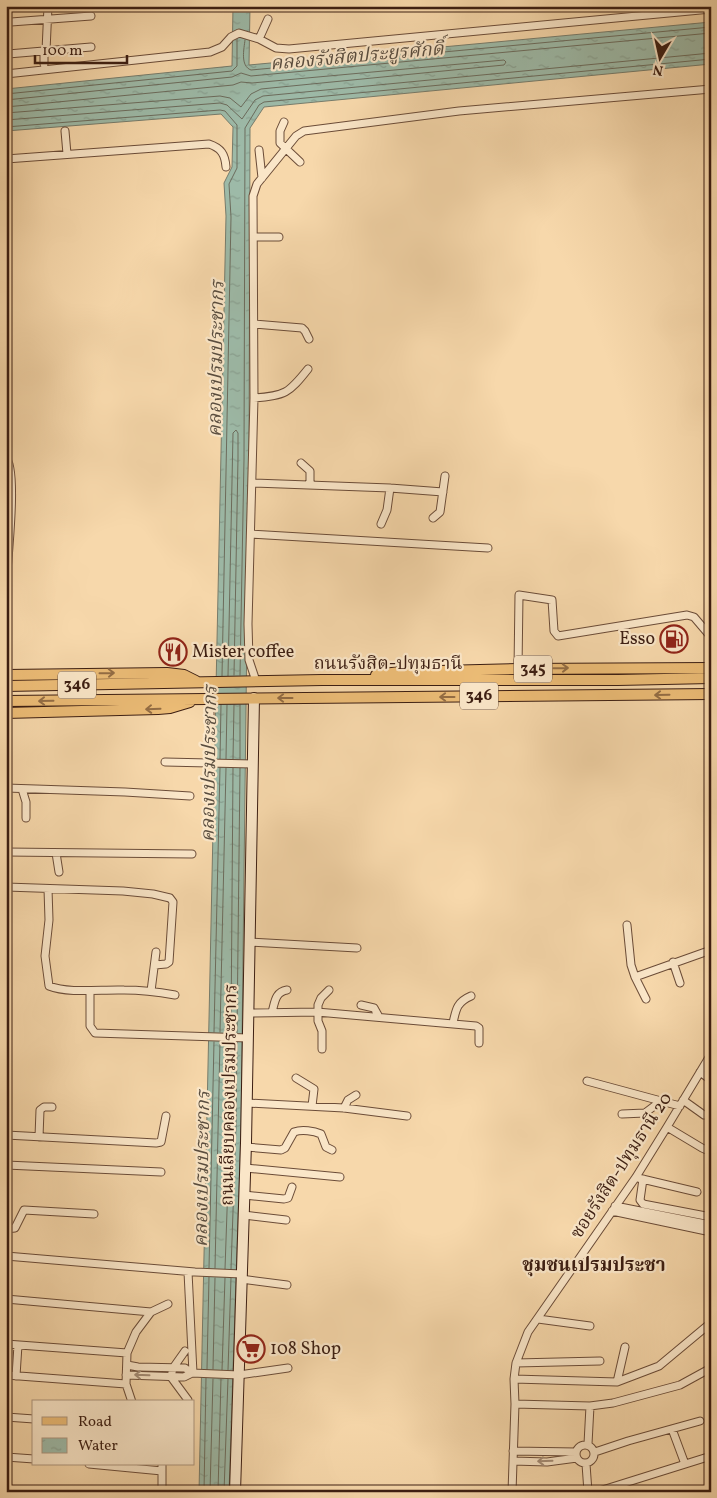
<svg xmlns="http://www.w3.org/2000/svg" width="717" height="1498" font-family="Vollkorn,'Noto Serif Thai',serif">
  <defs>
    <pattern id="water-ripples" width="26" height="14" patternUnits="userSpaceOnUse" patternTransform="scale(1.25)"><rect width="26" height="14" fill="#9dbaa8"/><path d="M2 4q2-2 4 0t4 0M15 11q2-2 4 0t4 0" fill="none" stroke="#889f90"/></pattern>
  </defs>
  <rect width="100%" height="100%" fill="#f7d8ab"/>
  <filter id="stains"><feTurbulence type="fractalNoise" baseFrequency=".004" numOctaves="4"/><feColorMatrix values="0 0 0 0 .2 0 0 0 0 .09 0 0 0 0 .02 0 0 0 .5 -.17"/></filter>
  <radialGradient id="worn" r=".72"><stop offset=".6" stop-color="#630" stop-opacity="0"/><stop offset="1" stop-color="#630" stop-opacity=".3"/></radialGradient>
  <path fill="url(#water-ripples)" stroke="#767c6c" d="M233,6h17l-1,59 462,-43v42l-447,43 -14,21 -1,331 -8,666 -12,367h-30l27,-1276 -2,-33 8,-16 1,-40 -12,-13 -215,17v-42l226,-23z"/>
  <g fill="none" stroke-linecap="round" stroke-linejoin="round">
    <path stroke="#6c6c5d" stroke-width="1" d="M245,40c-1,9 -5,26 6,30l460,-43
      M6,94l226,-23 5,-5v-27
      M6,100l226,-23 9,-4 10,3 460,-43
      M6,107l227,-22 8,-3 11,1 252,-23 2,2 -2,3 -243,24 -10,5 -10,13 -11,-9 -10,-2 -214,17
      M6,120l214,-17 7,2 15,14 13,-19 8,-4 448,-43
      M6,127l214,-17 5,1 12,14v43l-8,16 2,33 -9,459
      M240,675l4,-216 1,-331 14,-23 5,-3 447,-43
      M228,676l5,-243 3,-3 2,3v25l-4,217
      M220,759l1,-54
      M226,759l1,-54
      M233,759l1,-54
      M240,759v-54
      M214,1032l6,-264
      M220,1032l6,-264
      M231,1033l2,-265
      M237,1033l3,-265
      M209,1268l5,-226
      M215,1268l5,-226
      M225,1269l5,-144 1,-83
      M231,1269l5,-144 1,-83
      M207,1369l2,-92
      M213,1369l2,-91
      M222,1370l3,-92
      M228,1370l3,-92
      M204,1492l2,-114
      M210,1492l3,-113
      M218,1492l3,-113
      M224,1492l4,-113"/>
    <g stroke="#6b4c38" stroke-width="9">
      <path id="street" d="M11,22l80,-6
        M259,39l9,-20
        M46,51l2,-45
        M8,54l83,-7
        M44,64v-13
        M6,74l204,-22 12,-5 9,-10 8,-4 20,6 17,9 13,1 422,-40
        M284,122l-4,9v12l20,19
        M65,131l2,23
        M259,150l3,28
        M6,159l203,-15c12,4 16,10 17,23
        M254,237h25
        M254,324l48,4 3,3 4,8
        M254,398c31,-2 35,-5 54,-29
        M6,458c12,9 1,107 0,127
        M301,463l9,8v14
        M253,483l137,5 53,4
        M433,518l7,-6 5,-36
        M381,524l6,-14 3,-22
        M251,534l237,14
        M518,669l1,-74 33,5 2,31 4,5 129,-21 7,2 17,20
        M256,681l-7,-21 -1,-36 6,-226 -1,-202 4,-12 39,-48 8,-5 155,-20 252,-22
        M210,727v-29
        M165,762l88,2
        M6,788l119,4 65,4
        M22,789l4,13v16
        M6,852l186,2
        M56,853l3,19
        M6,887l117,4 30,3 17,4 3,4 -4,60 -3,2 -11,1
        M48,889l1,31 -4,36 4,30c20,8 54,3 75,4 17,0 34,2 51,5
        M627,925l4,40 4,12
        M249,942l108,6
        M673,962l7,21
        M90,991v35l5,7 153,5
        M151,991l5,-39
        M646,999l-11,-22 76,-27
        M361,1005l13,3 5,9
        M272,1012c3,-10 3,-20 15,-22
        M248,1013l69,-1 159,14 3,2v15
        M453,1023c3,-14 4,-21 18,-27
        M322,1049v-18l-4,-10v-16l3,-7 8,-8
        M700,1072l11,8
        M296,1078l18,11 -2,17
        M587,1081l74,20
        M683,1100l21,15
        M247,1103l97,5 63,8
        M344,1108l4,-8 8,-5
        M622,1114l23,-1 16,-12 19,5
        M667,1127l35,21 9,4
        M6,1135l150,8 5,-1 5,-26
        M39,1137l1,-27 4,-3h8
        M246,1147l35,3 4,-2 9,-16c8,-3 20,-1 27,2l5,13 6,3
        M6,1165l155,7
        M245,1168l95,9
        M638,1178l59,14
        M643,1179l-3,21 3,4 68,13
        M244,1195l40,4 4,-1 4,-11
        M615,1206l96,19
        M612,1211l99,21
        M244,1215l42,5
        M6,1229l9,-1 9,-18 70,4
        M6,1256l189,16 47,2
        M188,1272l5,101
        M241,1279l46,6
        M6,1299l145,13
        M538,1319l52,7
        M6,1344l121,9
        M185,1351l-12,17 -2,9 17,23
        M516,1363l84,-2
        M127,1365l11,2 47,1 7,5 47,2 49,-7
        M6,1375l120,9
        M126,1375l58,2 8,-4
        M16,1376l2,-31
        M514,1379l103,3 42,-16 48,-40 4,-1
        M617,1382l8,-35
        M132,1402l-6,-18 1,-31 9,-21 15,-20 17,-8
        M515,1404l75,2 23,-3 67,-18 31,-17
        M6,1417l28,2
        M672,1429l13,35
        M588,1444l2,-38
        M576 1454a9 9 0 1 1 18 0a9 9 0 1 1-18 0Z
        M513,1451l63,1
        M595,1452l33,-11 72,-20
        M6,1457l28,2
        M513,1461l34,1 30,-4
        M89,1464l73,7
        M162,1464v28
        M586,1464l2,28
        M512,1492l3,-88 -1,-25 2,-16 12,-31 108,-155 31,-50 44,-73
        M596,1492l115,-36"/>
    </g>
    <g stroke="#3c1e12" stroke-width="12">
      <path id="secondary" d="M235,1492l11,-349 8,-445"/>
    </g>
    <g stroke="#3c1e12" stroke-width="12">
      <path id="primary" d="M6,675l161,-2 17,2 12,6
        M376,675l24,-3 118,-3 193,-1
        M6,686l316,-6h296l93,-2
        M6,701l705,-7
        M6,713l152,-4 12,-1 20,-6"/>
    </g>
    <use href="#street" stroke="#fae6c8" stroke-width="7"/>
    <use href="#secondary" stroke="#fae6c8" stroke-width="10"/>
    <use href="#primary" stroke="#ecbc76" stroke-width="10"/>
  </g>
  <defs><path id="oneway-shaft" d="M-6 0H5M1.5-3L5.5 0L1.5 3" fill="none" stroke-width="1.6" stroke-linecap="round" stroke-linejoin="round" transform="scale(1.25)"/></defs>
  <g stroke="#946d44">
    <use href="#oneway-shaft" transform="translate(561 668) rotate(-1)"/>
    <use href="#oneway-shaft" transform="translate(107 673) rotate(-1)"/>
    <use href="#oneway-shaft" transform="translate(662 695) rotate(179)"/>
    <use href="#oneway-shaft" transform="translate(447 697) rotate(180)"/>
    <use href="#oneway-shaft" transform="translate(285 698) rotate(180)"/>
    <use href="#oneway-shaft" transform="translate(46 701) rotate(179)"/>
    <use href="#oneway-shaft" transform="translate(153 709) rotate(178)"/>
  </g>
  <g stroke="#a48c76">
    <use href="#oneway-shaft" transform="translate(142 1375) rotate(-178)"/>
    <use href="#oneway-shaft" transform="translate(545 1461) rotate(178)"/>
  </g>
  <defs>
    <g id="fuel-ring" transform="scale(1.4375)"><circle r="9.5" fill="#fae6c8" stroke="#8f2418" stroke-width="1.5"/><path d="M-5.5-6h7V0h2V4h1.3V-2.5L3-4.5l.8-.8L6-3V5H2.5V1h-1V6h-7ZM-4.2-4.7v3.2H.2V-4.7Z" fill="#8f2418"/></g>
    <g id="restaurant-ring" transform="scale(1.4375)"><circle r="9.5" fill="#fae6c8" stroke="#8f2418" stroke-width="1.5"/><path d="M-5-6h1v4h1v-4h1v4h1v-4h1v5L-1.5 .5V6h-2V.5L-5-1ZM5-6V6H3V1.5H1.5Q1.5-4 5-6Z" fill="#8f2418"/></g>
    <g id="supermarket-ring" transform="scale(1.4375)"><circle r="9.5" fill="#fae6c8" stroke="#8f2418" stroke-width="1.5"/><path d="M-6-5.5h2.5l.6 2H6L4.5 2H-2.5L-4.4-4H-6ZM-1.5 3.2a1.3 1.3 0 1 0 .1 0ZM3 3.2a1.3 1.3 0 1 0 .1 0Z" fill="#8f2418"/></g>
  </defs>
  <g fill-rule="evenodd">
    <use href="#fuel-ring" x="674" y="639"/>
    <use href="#restaurant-ring" x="173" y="652"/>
    <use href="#supermarket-ring" x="251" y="1349"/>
  </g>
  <g text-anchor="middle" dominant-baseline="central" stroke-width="4.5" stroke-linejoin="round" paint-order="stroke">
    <g fill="#fae6c8" stroke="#755a49" stroke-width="1">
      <rect x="514" y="655.5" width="38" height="27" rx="4"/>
      <rect x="58" y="671.5" width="38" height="27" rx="4"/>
      <rect x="460" y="682.5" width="38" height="27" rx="4"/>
    </g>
    <g font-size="16" font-weight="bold" fill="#3c1e12">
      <text x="533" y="669">345</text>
      <text x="77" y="685">346</text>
      <text x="479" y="696">346</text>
    </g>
    <g font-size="18" fill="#3c1e12" stroke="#fae6c8" text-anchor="start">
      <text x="655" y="639" text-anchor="end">Esso</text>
      <text x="192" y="652">Mister coffee</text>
      <text x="270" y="1349">108 Shop</text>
    </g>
    <g font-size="18" fill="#3c1e12" stroke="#fae6c8">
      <text x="388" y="664">ถนนรังสิต-ปทุมธานี</text>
      <text transform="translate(230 1095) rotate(-89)">ถนนเลียบคลองเปรมประชากร</text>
      <text transform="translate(622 1166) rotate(-57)">ซอยรังสิต-ปทุมธานี 20</text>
    </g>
    <g font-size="19" font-style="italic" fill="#594d3f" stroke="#fae6c8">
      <text transform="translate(357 57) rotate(-5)">คลองรังสิตประยูรศักดิ์</text>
      <text transform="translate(217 359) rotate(-89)">คลองเปรมประชากร</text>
      <text transform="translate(210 764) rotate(-89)">คลองเปรมประชากร</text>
      <text transform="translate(203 1169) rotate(-89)">คลองเปรมประชากร</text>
    </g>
    <g font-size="19" font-weight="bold" fill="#3c1e12" stroke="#fae6c8">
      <text x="594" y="1266">ชุมชนเปรมประชา</text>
    </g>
  </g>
  <rect width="717" height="1498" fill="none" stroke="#f7d8ab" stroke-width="25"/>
  <rect x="8" y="8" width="702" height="1483" fill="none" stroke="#3c1e12" stroke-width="2.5"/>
  <rect x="12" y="12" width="692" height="1473" fill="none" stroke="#3c1e12"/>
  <rect x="32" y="1400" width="162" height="65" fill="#fae6c8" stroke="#ae967f"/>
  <rect x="42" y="1417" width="25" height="8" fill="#ecbc76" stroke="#ae967f"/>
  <text x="78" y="1426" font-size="15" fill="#3c1e12">Road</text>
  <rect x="42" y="1438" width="25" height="15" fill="url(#water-ripples)" stroke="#ae967f"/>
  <text x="78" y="1450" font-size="15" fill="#3c1e12">Water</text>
  <g transform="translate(660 58) rotate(189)" stroke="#fae6c8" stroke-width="4" paint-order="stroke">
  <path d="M0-4L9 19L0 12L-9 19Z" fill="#3c1e12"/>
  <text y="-8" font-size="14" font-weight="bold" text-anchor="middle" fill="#3c1e12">N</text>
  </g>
  <path d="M35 55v8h92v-8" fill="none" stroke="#3c1e12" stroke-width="2.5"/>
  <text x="42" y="55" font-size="15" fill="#3c1e12" stroke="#fae6c8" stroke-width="4" paint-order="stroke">100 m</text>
  <rect width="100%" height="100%" filter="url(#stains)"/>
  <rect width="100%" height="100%" fill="url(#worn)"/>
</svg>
